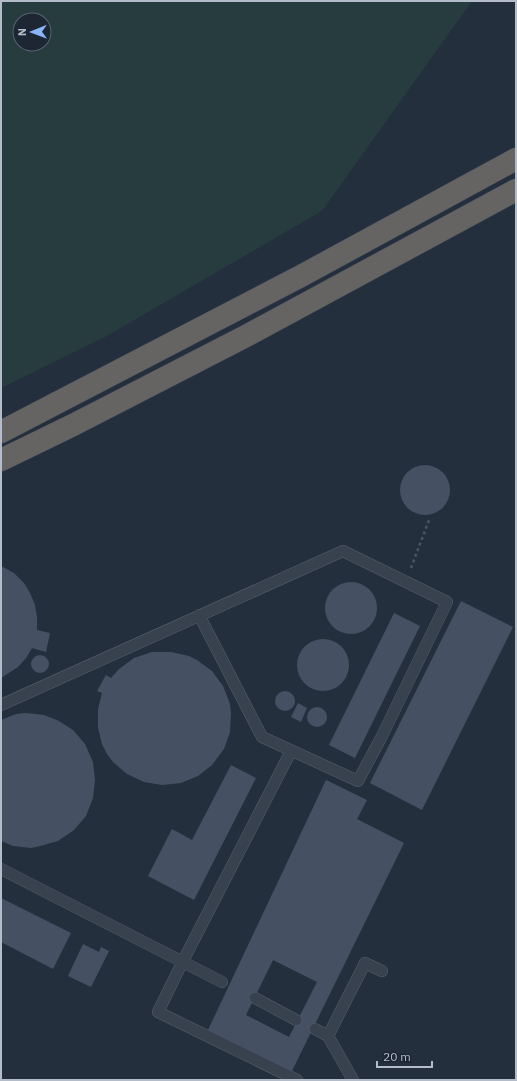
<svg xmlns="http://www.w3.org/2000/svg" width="517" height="1081" font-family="'IBM Plex Sans',sans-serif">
  <rect width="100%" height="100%" fill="#242f3e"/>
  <path fill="#263c3f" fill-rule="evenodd" d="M1,1h471l-150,210 -217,126 -104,51zM20,20h24v24h-24z"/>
  <path fill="#455162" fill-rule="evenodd" d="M400 490a25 25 0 1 1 50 0a25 25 0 1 1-50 0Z
    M1,566l13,7 10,10 6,10 5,12 2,12v13l13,3 -4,19 -14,-4 -6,10 -8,9 -17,11z
    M325 608a26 26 0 1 1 52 0a26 26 0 1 1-52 0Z
    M461,601l52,26 -91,183 -52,-27z
    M394,613l26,13 -65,132 -26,-13z
    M297 665a26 26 0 1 1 52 0a26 26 0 1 1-52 0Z
    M152,652h19l18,4 8,4 15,11 11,15 7,18 1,9 -1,19 -6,17 -12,16 -14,11 -17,7 -19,2 -18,-3 -17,-8 -14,-12 -6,-8 -5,-10 -4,-16v-19l4,-16 -5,-2 9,-16 5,3 8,-9 15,-11z
    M31 664a9 9 0 1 1 18 0a9 9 0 1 1-18 0Z
    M275 701a10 10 0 1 1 20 0a10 10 0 1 1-20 0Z
    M298,703l9,5 -6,14 -10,-5z
    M307 717a10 10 0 1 1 20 0a10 10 0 1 1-20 0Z
    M26,713l18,2 15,6 14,9 12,14 8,18 2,18 -2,18 -7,18 -12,14 -16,11 -18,5 -9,2 -18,-2 -12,-5v-121l15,-6z
    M231,765l25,13 -62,122 -46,-24 24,-47 20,11z
    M326,780l41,20 -10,19 47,24 -112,228 -84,-41zM273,960l44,22 -28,55 -43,-22z
    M1,898l70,35 -18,36 -52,-27z
    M83,944l16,8 2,-5 8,4 -18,36 -23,-11z"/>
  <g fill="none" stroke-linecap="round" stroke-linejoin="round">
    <g stroke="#565f6c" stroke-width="12">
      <path id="service" d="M1,705c114,-52 228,-103 342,-154l104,51 -66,136 -23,43 -96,-44 -63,-122
        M291,751l-108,210 -25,51 139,68
        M1,869l221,113
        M255,998l41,22
        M315,1029l13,7 25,44
        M328,1036l37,-73 17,8"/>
    </g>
    <g stroke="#434c59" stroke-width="23">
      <path id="trunk" d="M1,432l300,-156 215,-117
        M1,460l72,-35 173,-89 270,-146"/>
    </g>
    <path stroke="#44595c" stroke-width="2.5" stroke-dasharray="3 3" stroke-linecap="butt" d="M411,568l18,-48"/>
    <use href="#service" stroke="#38414e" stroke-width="11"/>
    <use href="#trunk" stroke="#656462" stroke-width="22"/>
  </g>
  <rect width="517" height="1081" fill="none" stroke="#b4bcc9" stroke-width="4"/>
  <g transform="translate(32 32) rotate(269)"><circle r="19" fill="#1d2633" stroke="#59626f"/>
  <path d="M0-3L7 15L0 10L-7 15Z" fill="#8ab4f8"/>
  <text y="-6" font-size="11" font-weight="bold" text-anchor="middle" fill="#b4bcc9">N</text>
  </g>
  <path d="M377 1061v6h55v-6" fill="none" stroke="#b4bcc9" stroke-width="2"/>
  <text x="383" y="1061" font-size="12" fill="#b4bcc9" stroke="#1d2633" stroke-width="3" paint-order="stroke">20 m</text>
</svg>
